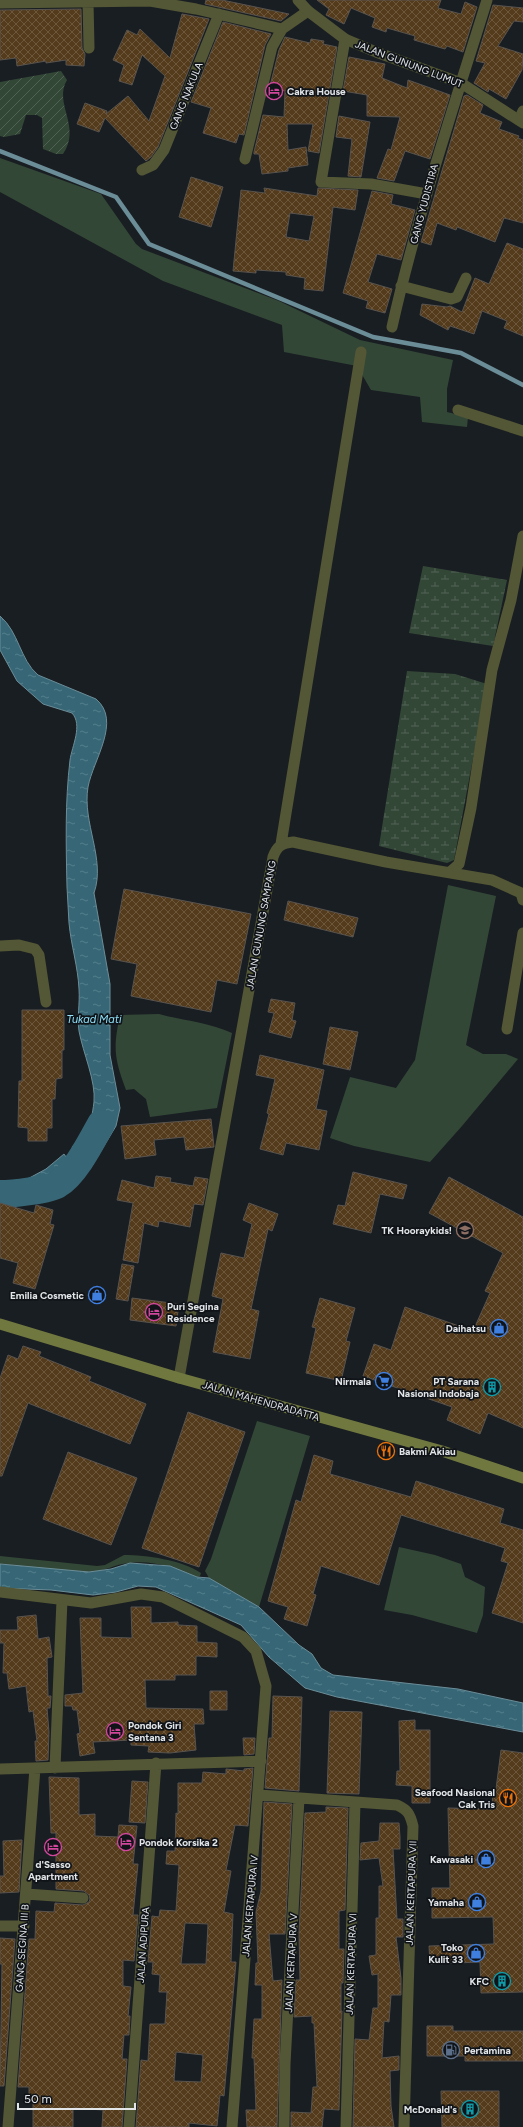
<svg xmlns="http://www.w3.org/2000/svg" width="523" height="2127" font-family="Figtree,sans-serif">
  <defs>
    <pattern id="wetland-marsh" width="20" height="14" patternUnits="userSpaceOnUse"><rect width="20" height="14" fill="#334737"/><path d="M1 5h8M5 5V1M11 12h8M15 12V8" fill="none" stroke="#506254"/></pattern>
    <pattern id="garden-furrows" width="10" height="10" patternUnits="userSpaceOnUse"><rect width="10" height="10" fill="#334737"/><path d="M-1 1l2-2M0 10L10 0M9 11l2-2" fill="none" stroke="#506254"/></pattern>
    <pattern id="water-ripples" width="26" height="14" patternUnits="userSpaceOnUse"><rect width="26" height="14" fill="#376776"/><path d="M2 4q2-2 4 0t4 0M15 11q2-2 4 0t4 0" fill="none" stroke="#547d8a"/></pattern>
    <pattern id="building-cross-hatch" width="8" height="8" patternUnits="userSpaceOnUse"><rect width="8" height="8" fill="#533b1c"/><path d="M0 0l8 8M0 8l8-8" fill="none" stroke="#6c573d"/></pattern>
  </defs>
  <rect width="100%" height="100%" fill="#191e22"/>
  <path fill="#334737" d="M0,158l101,36 35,50 6,5 137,52 81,39 93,20 -6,29v23l21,5 -1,10 -45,-5 -2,-25 -49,-7 -14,-24 -73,-14 -2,-27 -119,-44 -163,-89z
    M448,885l48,11 -30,149 17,9h23l12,5 -56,67 -32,36 -76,-16 -24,-8 20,-61 46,11 19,-28z
    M159,1014c25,7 49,8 73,19l-15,75 -67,9 -4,-18 -12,-10 -8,1c-12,-32 -13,-42 -6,-75z
    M257,1421l53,15 -51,171 -50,-29 -4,-7 6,-12z
    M399,1547l36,8 26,9 4,13 20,10 -2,28 -6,18 -65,-18 -28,-5z
    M124,1555c22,0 58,5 77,18l-1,3 -3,1c-22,-9 -44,-17 -68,-14 -14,1 -25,9 -41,9 -29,-1 -59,-6 -88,-8v-8l97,10 8,-1z"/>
  <path fill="url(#wetland-marsh)" d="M423,566l84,14 -14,66 -84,-13z
    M407,671l48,3 32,10 -33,176 -7,3 -68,-17z"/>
  <path fill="url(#garden-furrows)" d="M61,71l6,9c-14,23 15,47 -4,74h-7l-13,-5 -1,-31 -5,-3h-11l-6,19 -16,3 -4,-1v-54z"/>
  <path fill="url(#water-ripples)" stroke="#6b8d98" d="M0,616c19,16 20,44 38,59l58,24c26,22 -3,61 -8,88 -6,36 18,72 6,106l16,91v71l10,53 -4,18 -26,43 -18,-22c16,-17 19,-21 22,-45 2,-21 -11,-49 -15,-71 -2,-14 1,-27 0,-42 -1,-22 -8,-44 -10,-66 -1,-12 -1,-24 -2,-36 -1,-43 -2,-85 3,-127 2,-14 13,-35 2,-47l-29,-9 -26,-23 -17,-31z
    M64,1154l17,25c-6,4 -12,10 -18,13 -18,9 -44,8 -63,7v-16h20l26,-14z
    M130,1563l40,3 27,11 12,1 50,29 40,38 13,9 9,14 12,7 125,14 65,14v29l-186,-35 -32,-9 -36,-31 -28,-32 -85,-38 -18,-1 -22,6 -23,3 -42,-5 -51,-2v-24l89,8 22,-3z"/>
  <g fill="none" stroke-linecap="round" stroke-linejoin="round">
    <path stroke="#6b8d98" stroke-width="4.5" d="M0,151l116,46 33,47 224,93 88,16 62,32"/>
    <path stroke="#376776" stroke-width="28" d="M0,1194c11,0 49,-4 58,-10 17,-10 33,-42 43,-60"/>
  </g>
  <path fill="url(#building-cross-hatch)" stroke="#58534e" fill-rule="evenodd" d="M206,0h16l67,14 -8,7 -76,-17z
    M317,0h124l-3,8 23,6 4,-12 12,5 -14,45 -16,-6 -2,3 -31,-9 1,-4 -28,-8 -1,4 -14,-5 3,-9 -24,-10 -7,16 -18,-9 3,-6z
    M493,5l30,3v14l-9,-1 -16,25 25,8 -1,16 -16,29 -17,-10 -1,3 -14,-9 11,-20 -9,-2z
    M81,9l1,39 3,6 -1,12 -18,-1v-5l-20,3v-2l-29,5 -1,-8 -16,2v-50z
    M182,14l27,5 -51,128 -7,10 -5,4 -41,-43 -6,14 -22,-8 8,-21 22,8 -1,3 22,-18 21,25 16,-45 -23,-21 -10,30 -13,-4 5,-16 -11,-5 14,-30 10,5 3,-6 30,29z
    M223,22l48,12 -6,11 -21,90 -5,-1 -3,9 -33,-10 8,-25 -20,-6z
    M285,37l25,6 1,-4 13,2 -1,3 14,3 -18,106 -11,-2 5,-27h-26l1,26 18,-3 2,18 -20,3v3l-26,3 -3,-20h-5v-2l9,-37 21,2 1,-26 -15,-5 9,-36z
    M349,57l36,7 -3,14 25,10 1,-8 42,15 -20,64 -25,-8 -11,30 -17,-3 11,-29 3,1 9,-33 -33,-1v-21l-24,-4z
    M467,95l16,10 -3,8 22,9 -3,7 20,7 -1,2 5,2v83l-19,-5 -9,24 -38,-15 -1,3 -19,-7 -6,22 -10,-3 43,-146z
    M339,116l31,6 -9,55 -13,-1 4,-37 -16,-2z
    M191,177l32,10 -12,40 -32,-10z
    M264,188l53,8 1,-8 40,2 -3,20 -22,-3 -10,84 -19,-2 1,-11 -19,-3v-3l-30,-2v3l-23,-2 8,-81 24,3zM290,213l24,3 -5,25 -23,-4z
    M372,191l21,4 -2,9 24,6 -14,50 -24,-6 -9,28 24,7 -7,24 -19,-5 2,-7 -25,-8z
    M507,243l16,6v87l-19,-8 3,-7 -25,-10 -8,23 -24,-8 -2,4 -28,-15 2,-11 25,3 3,-1 12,6 13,-34 14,6z
    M124,889l127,25 -14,70 -20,-4 -6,32 -80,-16 6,-32 -26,-5z
    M288,901l70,17 -5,19 -69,-17z
    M271,999l24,4 -3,17 4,1 -5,17 -22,-6 5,-19 -6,-1z
    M22,1010h42v40h-2v28l-6,1 -1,20h-3v29h-5v13h-19v-13l-10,-1 1,-46h3z
    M330,1027l28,5 -8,38 -27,-6z
    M260,1055l64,15 -8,39 11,2 -8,39 -33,-7 -3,12 -23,-6 9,-35 -2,-1 8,-34 -19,-4z
    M211,1119l3,28 -28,3 -2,-13 -30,3 2,15 -31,4 -4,-33z
    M353,1172l54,13 -4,14 -23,-5 -9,39 -38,-9 5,-19 7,1z
    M156,1176l15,2 -1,4 23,4 2,-9 13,2 -5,26 -9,-1 -4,23 -31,-6 -1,6 -14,-4 -6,40 -15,-3 10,-57 -16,-3 5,-20 32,8z
    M449,1177l74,40v211l-35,-15 -8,21 -33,-14 5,-13 -89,-31 11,-32 17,6 14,-43 68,24 17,-38 -5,-2 18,-38 -74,-40z
    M0,1203l34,10 2,-8 17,5 -3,14 4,1 -19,64 -22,-6 5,-20 -18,-5z
    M249,1203l29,11 -6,17 -4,-2 -17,80 8,2 -9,48 -37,-7 10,-53 -11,-3 9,-43 23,5 8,-34 -9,-4z
    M122,1264l12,2 -6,35 -12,-2z
    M132,1298l47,6 -3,22 -46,-6z
    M320,1298l35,10 -9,33 4,1 -9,39 -35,-8 10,-45 -4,-1z
    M23,1346l18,6 -2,4 52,21 -2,4 57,23 -16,40 -102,-41 -26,73h-2v-98l8,-23 10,4z
    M188,1412l57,20 -46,135 -57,-19z
    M68,1452l69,26 -26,67 -68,-26z
    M314,1455l19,6 -3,13 81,23 5,-16 88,28 -4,14 23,7v93l-31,-10 16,-50 -7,-2 4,-13 -104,-33 -22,70 -58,-19 -8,28 3,1 -9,31 -23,-7 4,-12 -20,-6 28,-101 5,2z
    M131,1607h20v16l27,-1v3l19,1v16l20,1v14l-21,-1v19h-21v5h-30l1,28 57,1 1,15h-10l2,26 -26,3 -22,-1 1,-6 -18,-1v-5l-38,2 2,11 -15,3 -3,-22 3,-1 -3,-23h-4l-1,-4h-7v-11l18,-2 -3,-75h21v19l31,1z
    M36,1615l2,24 11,-2 3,20 -5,1 1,38h3l-1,12h-3l2,24 -1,28 -12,1 -1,-20h2l-4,-30 -4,1 -3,-26 -17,3 -2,-16h-4l1,-30h-4v-13h18l-1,-13z
    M210,1691h17v19h-17z
    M273,1696l29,1 -3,94 -34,-3 4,-50h3z
    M330,1711l32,1 -3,82 -32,-1z
    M415,1720v10h15v73h-18v-17l-16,-1 1,-14h3l-1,-50z
    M243,1738h12l-1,16 -10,1z
    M501,1750l22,3v239l-42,1 -1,-31 -50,2 -1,-18 65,-2 -1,-27 -61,1v-30h18l-2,-80 44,1 1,-20h3z
    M253,1768l-5,58 -13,-1 -9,45 5,1 -7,41 9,2 -2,48h5l-12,134 -4,-1 -3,31 -28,-3v4h-53l5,-67 7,1 2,-37h15l2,-32h-8l1,-17 -8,-1 1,-12h-5l4,-46 7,1 1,-7 16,1 3,-46 -13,-1 1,-13h8l1,-38 2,1v-31h24l1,-11 23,2v-5l18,2v-2zM185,1923l23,1 -2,40h-25zM176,2052l27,3 -2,27 -27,-1z
    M49,1777l30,1v37l16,-1v22l23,1 1,-12 18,1 -4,38h5l-5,51h5l-4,46 -11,-1v26l8,1 -3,29h2l-1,19h-5l-2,24h5l-5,68h-20l1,-17 -30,-2v19h-40v-31h-4v-9h-11l11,-148h6l1,-28 18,1 1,-9 28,2 6,-3 1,-3 -1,-4 -5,-4 -28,-2v-56h-5z
    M132,1781l16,1 -3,41 -16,-1z
    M264,1802l28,2 -7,130h-16l4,47 9,-1 -5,147h-30l-1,-17h10l-2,-52h-2l2,-39h8v-34h-7l1,-22h2l-2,-51 5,-21z
    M326,1807l22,1 -3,102 -6,1v38h5l-1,34h-2v28h1l-3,99 -15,-1 -2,18h-31v-15l20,1 2,-26h4l-3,-64h-2v-7l-18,1 2,-37h4l-1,-47 6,-120 21,-1z
    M380,1823h19l1,14v12h-7l4,70h6v18h-7l5,41v17h-10l-2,27 -5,-1 -2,37 17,-2v14l-9,1 1,35 3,21h-41l2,-88 14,1 4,-32h5v-34l-6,1 -3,-19 7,-1v-37h3v-32h4l-4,-28 -19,2 1,-17 18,-2z
    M22,1840l-3,52 -19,1v-17h4l-1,-35z
    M0,1938l15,1 -11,147h-4l2,-122h-2z
    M427,2026h26v5h70v30h-58v-5h-38z
    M441,2091h58v36h-57z"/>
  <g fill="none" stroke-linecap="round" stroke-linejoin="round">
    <path stroke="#535735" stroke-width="11" d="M88,1l1,47
      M0,3l150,-2 46,8 86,20
      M345,39l-24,143 50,2 56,10
      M519,120l4,-9
      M245,159l27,-112 10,-18 26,-18
      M142,170l11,-5 11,-15 55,-136
      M401,286l50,13 6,-2 9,-19
      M392,327c25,-111 61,-218 95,-327
      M458,410l65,21
      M281,844l80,-492
      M450,872l9,-8 12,-56 21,-138 19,-70 12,-64
      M0,946l19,-1 16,4 4,6 7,47
      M507,1029l16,-96
      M179,1378l94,-521c4,-11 9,-14 20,-15l93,20 106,18 29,13 2,7
      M0,1592l91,11 50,-9 22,3 80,40 13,14 10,35 -34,441
      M55,1768l7,-168
      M0,1769l261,-8
      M259,1795l138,10c11,5 13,9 16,21l-9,301
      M26,1894l57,4
      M0,1926h24
      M8,2127l27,-359
      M129,2127l27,-364
      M284,2127l1,-63 14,-266
      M346,2127l9,-325"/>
    <path stroke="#535735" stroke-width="11" d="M298,0l10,11 37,28 31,13 85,31 62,40"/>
    <path stroke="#71783f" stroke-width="11" d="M0,1324l179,54 263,73 81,27"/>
  </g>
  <defs>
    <g id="hotel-ring" transform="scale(0.9)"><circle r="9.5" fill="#101418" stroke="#d1479c" stroke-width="1.5"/><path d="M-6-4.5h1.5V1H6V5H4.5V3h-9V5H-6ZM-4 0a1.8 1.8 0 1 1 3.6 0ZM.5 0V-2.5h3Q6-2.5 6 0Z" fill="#d1479c"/></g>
    <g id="school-ring" transform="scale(0.9)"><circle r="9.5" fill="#101418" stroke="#8d6e63" stroke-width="1.5"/><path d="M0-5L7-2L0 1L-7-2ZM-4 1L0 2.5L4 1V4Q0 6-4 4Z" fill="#8d6e63"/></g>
    <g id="shop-ring" transform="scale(0.9)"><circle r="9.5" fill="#101418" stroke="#3f7fe0" stroke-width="1.5"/><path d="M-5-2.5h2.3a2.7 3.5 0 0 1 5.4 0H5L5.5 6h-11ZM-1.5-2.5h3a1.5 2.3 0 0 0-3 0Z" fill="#3f7fe0"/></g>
    <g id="supermarket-ring" transform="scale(0.9)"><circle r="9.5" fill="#101418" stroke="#3f7fe0" stroke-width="1.5"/><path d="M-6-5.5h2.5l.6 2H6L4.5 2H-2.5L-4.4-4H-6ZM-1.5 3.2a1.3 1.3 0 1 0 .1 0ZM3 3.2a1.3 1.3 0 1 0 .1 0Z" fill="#3f7fe0"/></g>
    <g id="building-ring" transform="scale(0.9)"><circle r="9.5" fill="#101418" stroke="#0f9aa8" stroke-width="1.5"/><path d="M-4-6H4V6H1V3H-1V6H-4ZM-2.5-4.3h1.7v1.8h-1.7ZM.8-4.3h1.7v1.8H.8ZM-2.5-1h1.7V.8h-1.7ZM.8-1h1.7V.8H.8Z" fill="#0f9aa8"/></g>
    <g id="restaurant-ring" transform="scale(0.9)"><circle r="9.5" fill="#101418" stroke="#e8710a" stroke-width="1.5"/><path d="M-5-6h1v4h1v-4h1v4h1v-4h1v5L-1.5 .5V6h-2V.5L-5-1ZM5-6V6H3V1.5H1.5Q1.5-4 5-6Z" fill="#e8710a"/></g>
    <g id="fuel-ring" transform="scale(0.9)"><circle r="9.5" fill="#101418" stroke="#5c6f8a" stroke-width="1.5"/><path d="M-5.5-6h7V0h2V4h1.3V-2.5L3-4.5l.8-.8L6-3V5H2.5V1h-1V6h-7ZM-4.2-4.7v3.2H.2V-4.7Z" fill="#5c6f8a"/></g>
  </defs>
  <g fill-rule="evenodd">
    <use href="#hotel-ring" x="274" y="91"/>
    <use href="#school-ring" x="465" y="1230"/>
    <use href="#shop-ring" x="97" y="1295"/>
    <use href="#hotel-ring" x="154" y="1312"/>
    <use href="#shop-ring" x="499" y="1328"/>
    <use href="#supermarket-ring" x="384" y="1381"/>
    <use href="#building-ring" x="492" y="1387"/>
    <use href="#restaurant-ring" x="386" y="1451"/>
    <use href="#hotel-ring" x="115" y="1731"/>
    <use href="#restaurant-ring" x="508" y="1798"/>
    <use href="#hotel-ring" x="126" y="1842"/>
    <use href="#hotel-ring" x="53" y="1847"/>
    <use href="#shop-ring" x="486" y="1859"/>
    <use href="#shop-ring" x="477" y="1902"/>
    <use href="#shop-ring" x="476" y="1953"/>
    <use href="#building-ring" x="502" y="1981"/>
    <use href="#fuel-ring" x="451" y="2050"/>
    <use href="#building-ring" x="470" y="2109"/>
  </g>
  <g text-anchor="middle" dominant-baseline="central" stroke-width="3.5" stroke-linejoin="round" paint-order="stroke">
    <g font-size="10" fill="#e3e6e9" stroke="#101418">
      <text transform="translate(409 64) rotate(21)">JALAN GUNUNG LUMUT</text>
      <text transform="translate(186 96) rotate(-68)">GANG NAKULA</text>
      <text transform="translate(424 204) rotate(-75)">GANG YUDISTIRA</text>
      <text transform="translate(261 925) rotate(-80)">JALAN GUNUNG SAMPANG</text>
      <text transform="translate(261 1401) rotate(16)">JALAN MAHENDRADATTA</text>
      <text transform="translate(411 1893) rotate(-88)">JALAN KERTAPURA VII</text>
      <text transform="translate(250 1906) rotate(-85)">JALAN KERTAPURA IV</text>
      <text transform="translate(143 1945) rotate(-86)">JALAN ADIPURA</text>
      <text transform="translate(22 1948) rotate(-86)">GANG SEGINA III B</text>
      <text transform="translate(291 1963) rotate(-87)">JALAN KERTAPURA V</text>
      <text transform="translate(351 1964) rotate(-88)">JALAN KERTAPURA VI</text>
    </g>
    <g font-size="10" font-weight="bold" fill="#e3e6e9" stroke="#101418" text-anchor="end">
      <text x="287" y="91" text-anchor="start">Cakra House</text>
      <text x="452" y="1230">TK Hooraykids!</text>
      <text x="84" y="1295">Emilia Cosmetic</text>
      <text x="167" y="1306" text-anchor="start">Puri Segina<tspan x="167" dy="12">Residence</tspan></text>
      <text x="486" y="1328">Daihatsu</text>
      <text x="371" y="1381">Nirmala</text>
      <text x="479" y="1381">PT Sarana<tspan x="479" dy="12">Nasional Indobaja</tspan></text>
      <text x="399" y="1451" text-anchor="start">Bakmi Akiau</text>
      <text x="128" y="1725" text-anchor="start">Pondok Giri<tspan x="128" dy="12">Sentana 3</tspan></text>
      <text x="495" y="1792">Seafood Nasional<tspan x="495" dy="12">Cak Tris</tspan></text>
      <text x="139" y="1842" text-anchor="start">Pondok Korsika 2</text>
      <text x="473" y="1859">Kawasaki</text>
      <text x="53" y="1864" text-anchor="middle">d'Sasso<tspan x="53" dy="12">Apartment</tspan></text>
      <text x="464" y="1902">Yamaha</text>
      <text x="463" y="1947">Toko<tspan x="463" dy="12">Kulit 33</tspan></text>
      <text x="489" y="1981">KFC</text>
      <text x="464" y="2050" text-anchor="start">Pertamina</text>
      <text x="457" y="2109">McDonald's</text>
    </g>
    <g font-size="11" font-style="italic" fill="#8fe1fa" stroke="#101418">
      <text x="94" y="1019">Tukad Mati</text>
    </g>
  </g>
  <path d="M18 2103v6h117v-6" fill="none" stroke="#e3e6e9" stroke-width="2"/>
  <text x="24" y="2103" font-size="12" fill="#e3e6e9" stroke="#101418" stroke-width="3" paint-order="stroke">50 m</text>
</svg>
